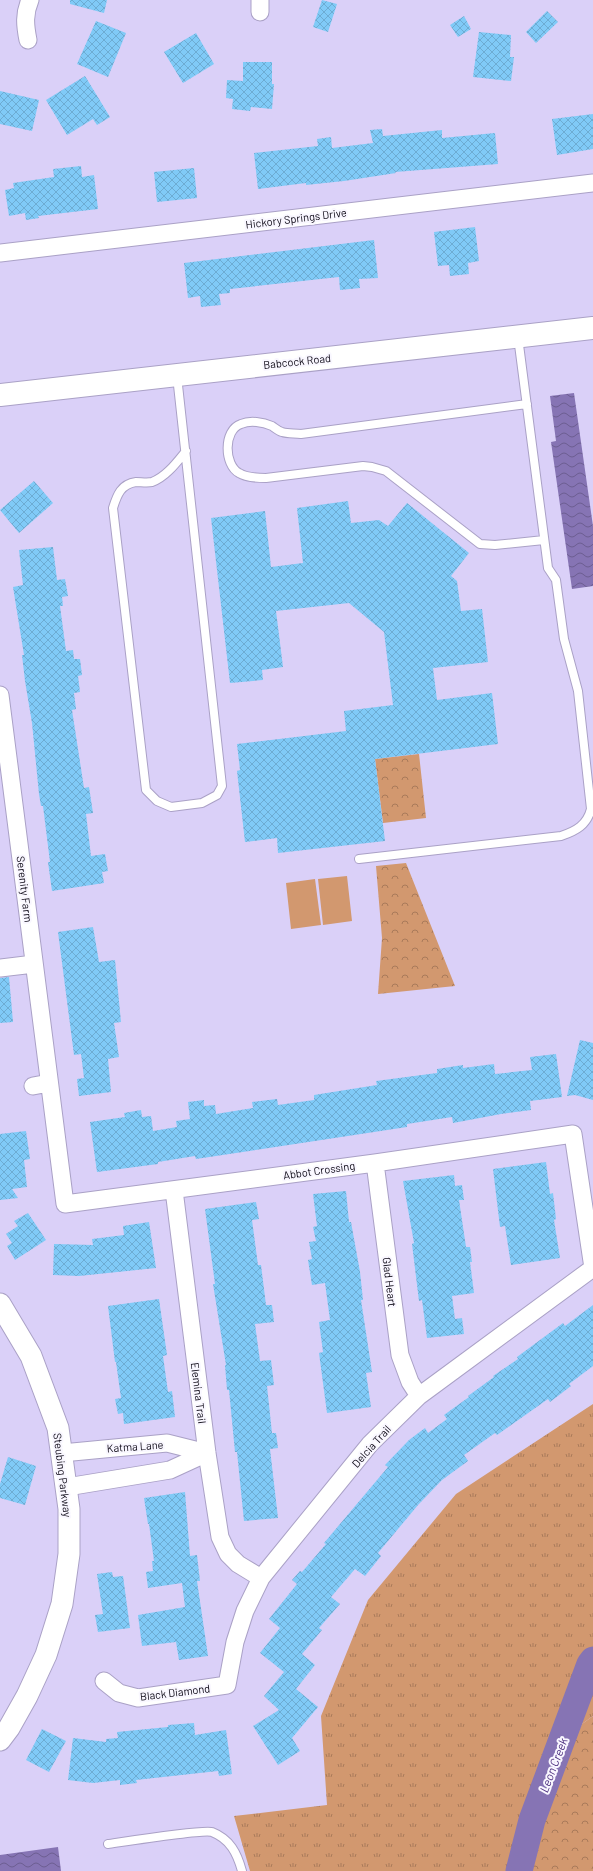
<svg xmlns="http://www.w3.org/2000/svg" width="593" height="1871" font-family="Barlow,sans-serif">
  <defs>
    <pattern id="grass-tufts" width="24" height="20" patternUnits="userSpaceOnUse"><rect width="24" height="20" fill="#d2986f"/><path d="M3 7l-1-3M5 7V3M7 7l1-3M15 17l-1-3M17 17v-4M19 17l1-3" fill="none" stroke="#a97a5a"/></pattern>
    <pattern id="forest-crowns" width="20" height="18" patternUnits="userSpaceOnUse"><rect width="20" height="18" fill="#d2986f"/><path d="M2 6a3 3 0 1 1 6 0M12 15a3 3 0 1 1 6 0" fill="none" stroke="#a97a5a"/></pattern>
    <pattern id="water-waves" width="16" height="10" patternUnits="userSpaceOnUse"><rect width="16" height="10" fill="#8674b4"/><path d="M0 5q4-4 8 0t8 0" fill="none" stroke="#6c5d91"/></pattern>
    <pattern id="building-cross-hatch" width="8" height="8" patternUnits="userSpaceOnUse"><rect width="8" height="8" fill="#80caf7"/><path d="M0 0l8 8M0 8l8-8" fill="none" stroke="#6dacd3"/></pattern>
  </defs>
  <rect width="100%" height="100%" fill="#dad0f8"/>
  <path fill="url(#grass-tufts)" d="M593,1404v312l-11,8 -73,147h-259l-16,-55 93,-11 -6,-89 47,-116 88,-106z"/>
  <path fill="url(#forest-crowns)" d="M419,754l7,64 -43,5 -8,-64z
    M406,863l49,123 -77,8 4,-56 -6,-72z
    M593,1716v155h-84l73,-147z"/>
  <path fill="#d2986f" d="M347,876l5,45 -29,4 -5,-46z
    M315,879l6,46 -30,4 -5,-46z"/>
  <path fill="url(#water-waves)" d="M574,393l19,133v60l-21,3 -21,-147 5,-1 -6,-45z
    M58,1847l3,24h-61v-16z"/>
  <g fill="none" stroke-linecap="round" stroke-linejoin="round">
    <path stroke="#8674b4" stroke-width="27" d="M519,1871l13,-51 58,-156 3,-4"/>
  </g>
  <path fill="url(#building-cross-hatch)" d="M70,0h37l-3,13 -34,-9z
    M322,0l15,4 -9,28 -15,-5z
    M547,11l11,11 -22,21 -10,-11z
    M464,16l7,13 -13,8 -8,-12z
    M96,21l30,12 -18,44 -31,-13z
    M479,32l32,3 -1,22h4l-3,24 -38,-4z
    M196,33l18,31 -31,19 -19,-31z
    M243,62h29v22h2l-2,25 -21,-2 -1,4 -18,-2 1,-10 -7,-1 1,-18 16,1z
    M85,76l25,41 -13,8 -4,-6 -26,16 -21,-35z
    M0,91l39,9 -7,31 -32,-7z
    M593,114v35l-36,6 -5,-36z
    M382,129l1,7 59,-6v8l53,-5 3,31 -103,8 1,1 -52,8 -38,4v-2l-48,6 -4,-36 64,-7 -1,-7 14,-2 1,11 41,-5 -3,-13z
    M81,166l1,11 12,-2 4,34 -60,7 1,2 -13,2 -1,-7 -16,3 -4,-26 9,-2 -1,-5 41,-6 -1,-8z
    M194,168l3,30 -40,4 -3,-30z
    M475,227l4,34 -11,2 1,11 -19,2 -1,-11 -11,1 -4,-34z
    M374,240l4,38 -19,1 1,9 -20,2 -1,-13 -109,12v4l-11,1 2,11 -20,2 -1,-11 -12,2 -4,-35z
    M34,481l19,22 -34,30 -19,-23z
    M348,501l3,22 28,-3 9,6 19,-23 62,50 -18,23 6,5 4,30 21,-2 6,53 -55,6 4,32 55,-7 6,51 -123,15 10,82 -107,12 -1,-15 -32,4 -8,-71 3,-1 -3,-26 109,-13 -2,-20 49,-6 -9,-73 -35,-29 -73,8 7,56 -21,3 1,10 -33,3 -19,-165 54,-7 6,56 32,-4 -6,-55z
    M53,547l4,33 8,-1 3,17 -6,1 1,9h-3l6,45 7,-1 1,9h6l2,16 -4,1 2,16 -6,1 2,16 -4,1 12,78 5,-1 4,26 -7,1 5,42 14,-2 3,17 -6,1 2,11 -52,8 -4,-29h2l-7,-56h-2l-2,-12 -7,-71 -7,-42 -3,-26h2l-11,-68 10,-2 -4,-35z
    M93,927l6,35 16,-2 6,62 -7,1 5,34 -11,2 3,33 -32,4 -2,-17 7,-1 -3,-24 -7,1 -16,-123z
    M9,977l4,45 -13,1v-45z
    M580,1040l13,3v57l-18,-5 -8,1z
    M556,1054l6,43 -32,4 1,9 -30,4 -48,9 -1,-6 -45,7v3l-211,32 -1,-3 -37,6v2l-61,8 -7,-50 35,-5 -1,-4 17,-3 1,7 9,-1 2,15 24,-4 -1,-6 14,-2 -2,-17 16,-2v6l11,-1 1,9 37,-6 -1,-6 25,-3 1,6 36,-5v-5l63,-10 -1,-4 61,-8v-4l26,-4v3l31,-4 1,10 37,-4 -2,-13z
    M26,1131l4,28 -6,1 3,27 -15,2 6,9 -18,2v-66z
    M546,1162l4,32 3,-1 3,26 -2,1 6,38 -49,7 -6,-39 -5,1 -7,-58z
    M454,1175l1,11 7,-1 2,15h-5l7,47h4l2,15h-2l4,31 -22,3 3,23 7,-1 2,16 -37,4 -5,-38 -3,1 -7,-57 2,-1 -11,-62z
    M346,1191l3,31h2l9,50 3,28h-2l11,72 -6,1 5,34 -44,6 -8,-60 4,-1 -4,-30 11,-2 -5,-37 -13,2 -4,-25 4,-1 -3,-17 7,-1 -3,-14 4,-1 -4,-32z
    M256,1202l3,17 -7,1 6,45h3l5,40h6l2,17 -19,2 5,37 11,-1 3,25 -7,1 5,47h4l2,15 -8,1 8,69 -34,3 -7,-69h-2l-6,-62h-2l-2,-25h1l-13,-81h2l-10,-75z
    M28,1213l18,27 -31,20 -8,-14 5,-3 -6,-9 12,-8 -4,-5z
    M149,1222l7,46 -77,8 -26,-1 1,-31 39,1 -1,-6 32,-4 -1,-9z
    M159,1299l8,56 -4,1 5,36 4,-1 3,26 -51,7 -1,-11 -5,1 -3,-15 6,-1 -5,-36h-1l-7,-56z
    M593,1305v61l-24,18 2,2 -21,16 -2,-3 -51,36 -2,-2 -31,22 4,6 -26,19 -24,25 -40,48 3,3 -16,20 -10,-7 -24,28 9,7 -21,24 3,2 -20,24 13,11 -19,24 22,18 -26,31 8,13 -22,14 -25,-39 26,-16 -15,-14 20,-24 -24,-19 20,-25 -11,-9 28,-35 -5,-4 8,-9 2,1 24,-28 -2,-1 64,-76 -3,-2 24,-25 16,-12 3,5 19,-14 -3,-4 25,-18 -1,-1 26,-19 -1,-1 25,-17 -1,-2 46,-34 2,3z
    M8,1457l28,9 -11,39 -25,-7v-14z
    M185,1492l5,64 7,-1 3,26h-3l11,75 -29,4 -3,-18 -34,4 -4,-31 47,-8 -3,-24 -34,5 -2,-16 7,-1 -1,-10h2l-5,-37h-1l-4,-26z
    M112,1572l1,5 10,-1 7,52 -32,4 -3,-17 8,-1 -6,-40z
    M194,1723l1,12 31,-5 6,44 -13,2 -1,-5 -82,9 1,3 -17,2v-5l-27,3 -25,-3 5,-42 33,4v-3l12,-1 -1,-6 51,-5v-2z
    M42,1729l24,12 -17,31 -23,-12z"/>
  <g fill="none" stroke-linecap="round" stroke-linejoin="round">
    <g stroke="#aaa1c6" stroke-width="10">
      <path id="service" d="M177,376l45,410 -5,9 -15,8 -31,4 -14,-6 -11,-11 -33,-282c4,-13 8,-24 23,-26 5,0 11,1 16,0 14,-5 25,-20 34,-31
        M527,404l-226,30c-6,-1 -13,0 -19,-2 -4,-1 -7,-4 -10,-6 -9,-4 -22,-6 -31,-2 -18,6 -17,41 -2,49 8,5 19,5 27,5l97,-12 9,1 14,4 94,73 15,1 49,-5
        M359,859l202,-23c15,-5 26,-11 30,-27l-13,-118 -14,-52 -8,-59 -8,-12 -30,-231
        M108,1844c14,-2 96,-15 104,-12 18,7 25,21 30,39"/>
    </g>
    <g stroke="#aaa1c6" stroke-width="19">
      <path id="minor" d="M260,12v-12
        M28,40c-3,-15 -4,-26 2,-40
        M0,253l593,-70
        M0,695l65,509 310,-41 198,-29 20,134 -174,128 -49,48 -109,134 -16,33 -10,31 -8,43 -89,13 -19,-5 -15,-12
        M0,968l34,-4
        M33,1086l16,-3
        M375,1163l25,192 10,27 9,14
        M174,1190l33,263 13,84 8,17 10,10 23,14
        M62,1453l105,-10 40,10
        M67,1487l103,-17 37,-17"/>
    </g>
    <g stroke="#aaa1c6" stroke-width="23">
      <path id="tertiary" d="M0,1304l31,52 27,72 11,81v45l-7,50 -16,51 -19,41 -18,32 -9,12"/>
    </g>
    <g stroke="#aaa1c6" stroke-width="24">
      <path id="secondary" d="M0,395l593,-67"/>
    </g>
    <use href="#service" stroke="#fff" stroke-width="8"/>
    <use href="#minor" stroke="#fff" stroke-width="17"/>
    <use href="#tertiary" stroke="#fff" stroke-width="21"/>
    <use href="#secondary" stroke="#fff" stroke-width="22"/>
  </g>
  <g text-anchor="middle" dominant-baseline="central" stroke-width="4" stroke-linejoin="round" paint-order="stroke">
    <g font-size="11" fill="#0e0a17" stroke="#f9f7ff">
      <text transform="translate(296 218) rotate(-7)">Hickory Springs Drive</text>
      <text transform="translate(297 361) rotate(-6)">Babcock Road</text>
      <text transform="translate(25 889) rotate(83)">Serenity Farm</text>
      <text transform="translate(319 1170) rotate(-8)">Abbot Crossing</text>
      <text transform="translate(390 1282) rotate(83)">Glad Heart</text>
      <text transform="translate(199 1393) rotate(83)">Elemina Trail</text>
      <text transform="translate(135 1446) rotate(-4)">Katma Lane</text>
      <text transform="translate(371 1446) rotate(-48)">Delcia Trail</text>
      <text transform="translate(63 1475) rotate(83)">Steubing Parkway</text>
      <text transform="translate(175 1692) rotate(-7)">Black Diamond</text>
    </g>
    <g font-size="12" font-style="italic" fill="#4d3180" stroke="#f9f7ff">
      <text transform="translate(553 1765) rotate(-69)">Leon Creek</text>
    </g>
  </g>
</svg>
